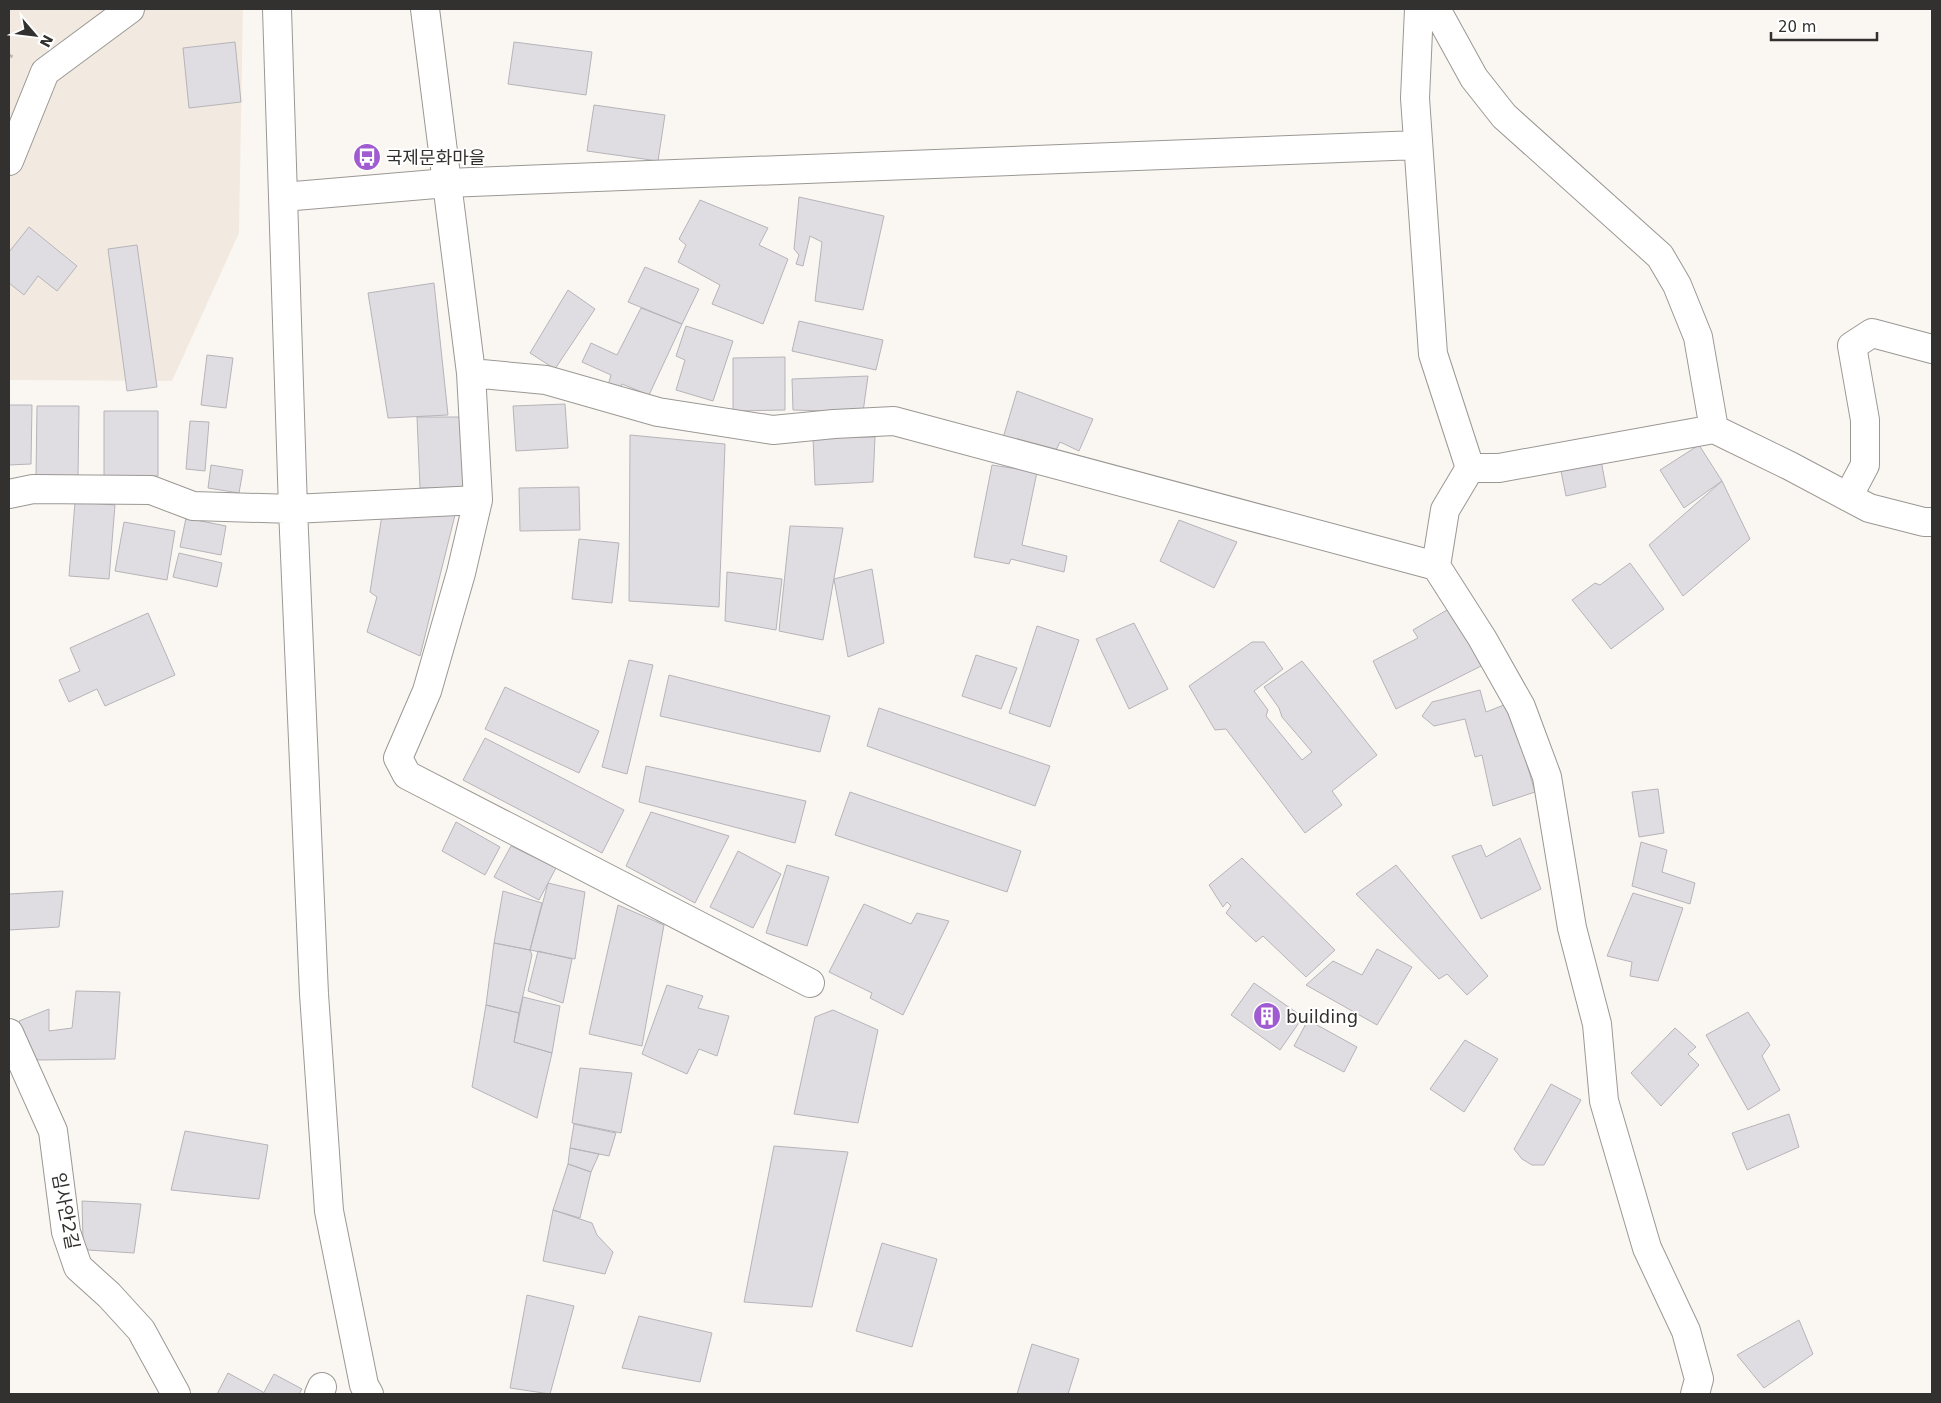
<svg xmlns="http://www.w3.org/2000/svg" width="1941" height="1403" font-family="'DejaVu Sans','Noto Sans KR',sans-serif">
  <rect width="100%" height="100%" fill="#faf7f3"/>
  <path fill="#f2eae0" d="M9,9h234l-4,224 -67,148 -163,-1z"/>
  <path fill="#dfdde1" stroke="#b7b4b9" d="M235,42l6,60 -52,6 -6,-60z
    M514,42l78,10 -6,43 -78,-11z
    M594,105l71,10 -7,46 -71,-10z
    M799,197l85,19 -21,94 -48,-9 7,-59 -12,-6 -7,30 -7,-2 3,-9 -5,-6z
    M700,200l68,28 -9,17 29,14 -25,65 -51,-20 8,-19 -42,-23 8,-17 -7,-6z
    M29,227l48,39 -20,25 -19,-15 -14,19 -15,-12v-31z
    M137,245l20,142 -30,4 -19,-142z
    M645,267l54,22 -17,35 -54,-22z
    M434,283l14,132 -60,3 -20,-125z
    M568,290l27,19 -40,60 -25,-16z
    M641,308l41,16 -33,71 -27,-11 -3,6 -11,-5 3,-10 -29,-13 9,-19 26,12z
    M799,321l84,19 -7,30 -84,-19z
    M686,326l47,15 -20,60 -37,-11 9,-30 -9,-4z
    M207,355l26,3 -7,50 -25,-3z
    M785,357v53l-52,1v-53z
    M868,376l-5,36 -70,-2 -1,-31z
    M1017,391l76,28 -14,32 -19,-9 -7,14 -50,-18z
    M565,404l3,44 -52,3 -3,-45z
    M9,405h23l-1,59 -22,1z
    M37,406h42l-1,70 -42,-1z
    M104,411h54v65h-54z
    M417,417h43l3,70 -43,1z
    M190,421l19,1 -4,49 -19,-2z
    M630,435l95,9 -6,163 -90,-6z
    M875,437l-2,45 -58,3 -2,-47z
    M1699,445l23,36 -38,27 -24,-38z
    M1601,460l5,27 -40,9 -5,-25z
    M211,465l32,5 -4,23 -31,-5z
    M992,465l45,7 -15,73 45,11 -3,16 -53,-13 -2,5 -35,-7z
    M1722,481l28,58 -67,57 -34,-51z
    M579,487l1,43 -60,1 -1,-43z
    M75,502l40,3 -6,74 -40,-3z
    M382,515h73l-35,141 -53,-24 10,-35 -7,-5z
    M186,518l40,8 -5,29 -41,-8z
    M1179,520l58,22 -23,46 -54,-27z
    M124,522l51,9 -8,49 -52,-9z
    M790,526l53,2 -20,112 -44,-9z
    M579,539l40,4 -7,60 -40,-4z
    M179,553l43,10 -5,24 -44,-10z
    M1630,563l34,46 -53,40 -39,-49 23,-17 5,2z
    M872,569l12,74 -36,14 -14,-78z
    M727,572l55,7 -6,51 -51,-9z
    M1452,607l35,56 -91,46 -23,-48 45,-23 -5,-8z
    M148,613l27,62 -70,31 -8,-17 -28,13 -10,-22 21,-9 -10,-23z
    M1134,623l34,66 -39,20 -33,-70z
    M1037,626l42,14 -29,87 -41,-14z
    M1252,642h12l19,27 -29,22 14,19 -2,6 36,44 10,-8 -30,-35 -3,-9 -15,-21 38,-26 75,94 -45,36 10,14 -37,28 -79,-104 -11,1 -26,-44z
    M976,655l41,13 -16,41 -39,-13z
    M629,660l24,5 -26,109 -25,-7z
    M669,675l161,41 -10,36 -160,-36z
    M505,687l94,44 -20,42 -94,-44z
    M1480,690l6,22 23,-9 26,89 -42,14 -11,-51 -7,2 -10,-38 -31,7 -12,-10 10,-14z
    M879,708l171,58 -15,40 -168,-60z
    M485,738l139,72 -22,43 -139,-73z
    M646,766l160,35 -11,42 -156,-41z
    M1658,789l6,44 -25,4 -7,-45z
    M850,792l171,59 -14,41 -172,-57z
    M651,812l78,24 -34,67 -69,-37z
    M456,822l44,25 -15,28 -43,-24z
    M1520,838l21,51 -60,30 -29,-63 29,-11 5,12z
    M1641,842l26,8 -5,22 33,11 -5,21 -58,-18z
    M511,846l45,22 -17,32 -45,-23z
    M738,851l43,23 -28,54 -43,-21z
    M1242,858l93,92 -29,27 -43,-41 -7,6 -30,-29 5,-7 -4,-4 -4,5 -14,-22z
    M787,865l42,12 -22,69 -41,-13z
    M1396,865l92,111 -21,19 -20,-21 -8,5 -83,-85z
    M548,883l37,9 -10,67 -45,-9z
    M63,891l-4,36 -50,3v-36z
    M503,891l39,12 -12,47 -36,-7z
    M1633,893l50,15 -25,73 -28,-5 2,-14 -25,-6z
    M864,904l47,20 6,-11 32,8 -46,94 -33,-17 2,-5 -43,-21z
    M618,905l46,20 -22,121 -53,-12z
    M494,943l36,7 2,5 -13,58 -33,-8z
    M1377,949l35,18 -35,58 -71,-40 27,-24 29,14z
    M538,951l34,8 -9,44 -35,-12z
    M1254,983l49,34 -23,33 -49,-35z
    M667,985l36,11 -5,12 31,8 -12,40 -18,-7 -12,25 -45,-20z
    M76,991l44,1 -5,67 -76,1 -11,-4 -9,-35 30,-12v22l23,-3z
    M523,997l37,9 -8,47 -38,-11z
    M486,1005l33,8 -5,29 38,11 -15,65 -65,-31z
    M833,1010l45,20 -20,93 -64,-9 21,-97z
    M1748,1012l22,33 -8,11 18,34 -32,20 -42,-75z
    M1308,1020l49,27 -13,25 -50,-26z
    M1675,1028l21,19 -8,7 11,11 -38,41 -30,-33z
    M1465,1040l33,19 -34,53 -34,-23z
    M580,1068l52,5 -11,60 -49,-10z
    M1551,1084l30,16 -37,65h-12l-10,-6 -8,-10z
    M1789,1114l10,33 -52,23 -15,-37z
    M574,1124l42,9 -7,23 -39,-8z
    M185,1131l83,14 -9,54 -88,-9z
    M774,1146l74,6 -36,155 -68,-5z
    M570,1148l29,6 -8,18 -23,-8z
    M568,1164l23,8 -11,46 -27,-8z
    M82,1201l59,3 -7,49 -46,-3 -5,-8z
    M553,1210l39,13 5,12 16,17 -8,22 -62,-13z
    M882,1243l55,16 -25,88 -56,-16z
    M527,1295l47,11 -24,88 -40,-6z
    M639,1316l73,17 -12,49 -78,-14z
    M1799,1320l14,34 -49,34 -27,-33z
    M1032,1344l47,15 -11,35h-51z
    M228,1373l35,19 -1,2h-45z
    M274,1374l28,15 -3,5h-36z"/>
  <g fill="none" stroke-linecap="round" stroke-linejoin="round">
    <g stroke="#9b9894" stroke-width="30">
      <path id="minor" d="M277,9l16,500 21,485 15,217 35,174 5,9
        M425,9l46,364 7,127 -17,73 -34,118 -29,67 9,17 403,208
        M1419,9l-4,89 18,256 37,114
        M1436,9l38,69 30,38 156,140 17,29 21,52 16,92
        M9,161l36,-89 85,-63
        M283,197l164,-14 971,-38
        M471,373l75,7 112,32 115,18 61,-6 60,-3 542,145
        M9,494l24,-5 118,1 42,16 100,3 185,-9
        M1848,497l17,-32v-45l-13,-74 20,-13 60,16
        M9,1033l44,98 13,101 12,35 31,28 32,35 35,64
        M319,1394l3,-7
        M1695,1394l4,-15 -13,-48 -39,-83 -43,-147 -7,-77 -25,-96 -25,-151 -26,-70 -39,-69 -46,-72 9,-56 25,-42h29l215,-39 76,37 79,42 55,14h8"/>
    </g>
    <path stroke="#bbb9b5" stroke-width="3" stroke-dasharray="4 4" stroke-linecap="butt" d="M9,55l6,3"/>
    <use href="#minor" stroke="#fff" stroke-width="28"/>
  </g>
  <defs>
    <g id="bus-disc" transform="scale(1.4375)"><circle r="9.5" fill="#9f5bcf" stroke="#fff"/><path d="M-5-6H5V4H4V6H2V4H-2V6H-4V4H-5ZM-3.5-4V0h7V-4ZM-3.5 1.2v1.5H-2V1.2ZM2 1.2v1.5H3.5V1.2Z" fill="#fff"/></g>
    <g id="building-disc" transform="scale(1.4375)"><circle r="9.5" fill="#9f5bcf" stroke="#fff"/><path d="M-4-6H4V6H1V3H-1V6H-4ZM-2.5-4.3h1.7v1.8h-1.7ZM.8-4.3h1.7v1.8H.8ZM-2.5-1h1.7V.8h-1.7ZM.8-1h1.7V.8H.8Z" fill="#fff"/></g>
  </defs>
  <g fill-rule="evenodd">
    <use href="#bus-disc" x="367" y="157"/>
    <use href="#building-disc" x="1267" y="1016"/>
  </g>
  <g text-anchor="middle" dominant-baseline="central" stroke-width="4" stroke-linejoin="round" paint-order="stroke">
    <g font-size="18" fill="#32312f" stroke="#fff" text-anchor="start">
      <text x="386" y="157">국제문화마을</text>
      <text x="1286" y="1016">building</text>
    </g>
    <g font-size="18" fill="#32312f" stroke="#fff">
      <text transform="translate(66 1211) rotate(79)">임사안2길</text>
    </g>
  </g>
  <rect width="1941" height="1403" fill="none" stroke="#32312f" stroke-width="20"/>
  <g transform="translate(35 35) rotate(118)" stroke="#ffffff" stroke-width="4" paint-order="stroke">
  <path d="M0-4L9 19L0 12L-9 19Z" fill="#32312f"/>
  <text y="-8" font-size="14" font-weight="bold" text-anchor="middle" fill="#32312f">N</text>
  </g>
  <path d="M1771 32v8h106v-8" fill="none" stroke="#32312f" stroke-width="2.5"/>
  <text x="1778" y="32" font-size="15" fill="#32312f" stroke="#ffffff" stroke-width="4" paint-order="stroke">20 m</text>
</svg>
